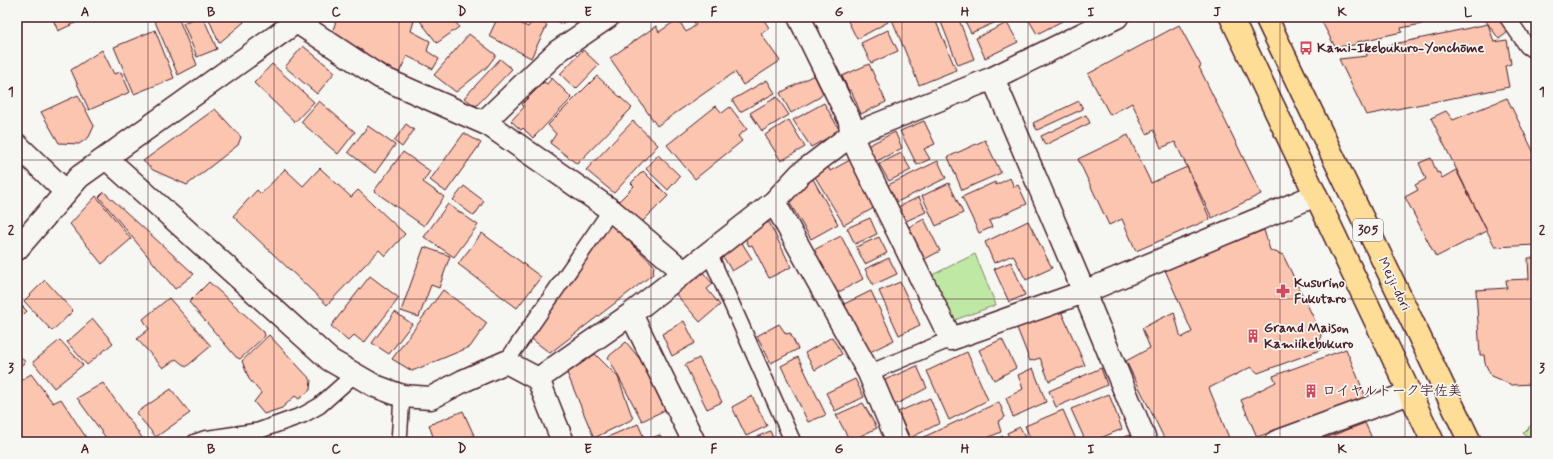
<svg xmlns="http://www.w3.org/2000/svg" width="1553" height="459" font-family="Mynerve,'Klee One',sans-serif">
  <rect width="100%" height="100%" fill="#f6f6f2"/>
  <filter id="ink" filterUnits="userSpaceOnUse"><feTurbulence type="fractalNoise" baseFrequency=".025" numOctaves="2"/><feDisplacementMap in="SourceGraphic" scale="8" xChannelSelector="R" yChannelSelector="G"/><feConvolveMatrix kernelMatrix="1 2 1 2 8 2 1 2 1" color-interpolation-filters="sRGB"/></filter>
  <g filter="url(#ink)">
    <path fill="#bee8a4" stroke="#848468" d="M975,254l21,51 -44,16 -20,-46z
      M1532,424l4,2v16h-3l-10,-9z"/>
    <path fill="#fcc5b0" stroke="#4a1f2b" d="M52,17h36l-30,14z
      M153,17h25l19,48 -19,10z
      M198,17h5l14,32 -20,8 -14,-34z
      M208,17h34l2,5 -25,21z
      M342,17h66l6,4 -3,10 19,10 -3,10 12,8 -6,10 -26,-13 -8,17 -68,-37 5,-15z
      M417,17h35l7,10 -22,16z
      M498,17h9l21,10 6,-8 13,6 -16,33 -42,-22z
      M551,17h17l1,2 -8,5z
      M691,17h71l7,11 -8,6 19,27 -37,24 -8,-13 -78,54 -47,-68 46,-32 3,6 19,-13 8,13 10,-7z
      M846,17h40l2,5 -31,17z
      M891,17h43l22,53 -37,15z
      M939,17h19l16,42 -16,6z
      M963,17h39l1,2 -32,14z
      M1027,17h41v1l-31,16z
      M1321,17h99l2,7 -21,4 1,4 -45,10 -3,3 -19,2 -13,-25z
      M1483,17h14l11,15 -9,7z
      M1007,23l11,19 -33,16 -9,-20z
      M1488,24l6,18 13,-2 4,24 -6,2 4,21 -143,28 -27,-56 28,-3 -1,-6z
      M1179,25l22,41 -2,1 62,127 -49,24 -37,-76 -14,6 -7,-18 -7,4 -15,-31 -22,12 -22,-41z
      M155,30l19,48 -40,16 -20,-47z
      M888,30l10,21 -27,12 -10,-20z
      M469,34l27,21 -9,12 -31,25 -22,-17z
      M303,46l32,26 -18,22 -32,-27z
      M102,50l12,24 7,-2 9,20 -41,18 -18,-40z
      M583,50l16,15 -23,24 -16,-15z
      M500,59l12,10 -36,37 -12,-8z
      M272,64l42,38 -19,20 -41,-39z
      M869,64l17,38 -25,12 -10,-24 -2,1 -7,-15z
      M814,75l9,18 -3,4 -29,16 -11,-20z
      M597,76l35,32 -55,56 -27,-21 6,-9 -8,-9z
      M552,78l20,20 -39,40 -10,-10 -2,2 -10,-9 13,-14 -2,-3 22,-22 3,2z
      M767,80l8,13 -35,19 -8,-12z
      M78,95l16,31 -5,11 -10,7 -20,-1 -18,-31z
      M777,97l12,18 -27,16 -12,-18z
      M1507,98l29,59v88l-41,2 -64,-129 15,-7 7,9z
      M319,101l36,31 -17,22 -37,-32z
      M1079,101l4,8 -46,21 -4,-7z
      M824,103l16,28 -29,16 -18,-27z
      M716,106l6,7 8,-6 17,22 -9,7 4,5 -47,38 -28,-34z
      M215,109l26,28 -3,8 -51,40 -34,-15 -10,-9z
      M1086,115l4,8 -45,22 -4,-9z
      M789,120l16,27 -24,14 -16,-26z
      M633,121l25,24 -44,48 -28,-23z
      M924,121l11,23 -11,5 6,10 -13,6 -17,-34z
      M406,124l8,6 -12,17 -8,-6z
      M368,126l27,19 -20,28 -27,-21z
      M895,132l7,16 -27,14 -8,-16z
      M464,133l17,10 -35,49 -16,-12z
      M1128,135l23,48 36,-16 23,52 -74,32 -14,-32 -13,6 -31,-66z
      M985,140l16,33 -39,17 -14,-33z
      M403,152l27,19 -7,11 21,15 -20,29 -50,-35z
      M901,153l10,17 -22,11 -10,-17z
      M658,155l22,21 -12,14 -22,-21z
      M1431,158l6,15 2,-1 3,6 14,-8 31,61 -51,26 -31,-60 13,-7 -3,-5 11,-6 -7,-16z
      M850,160l27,46 -33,19 -30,-50 14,-9 2,5z
      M938,161l8,17 -51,25 -9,-17z
      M320,168l31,29 7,-7 47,44 -20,22 -6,-6 -52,55 -94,-89 24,-26 4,4 24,-25 18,17z
      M643,171l25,25 -27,27 -22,-22 15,-15 -3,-3z
      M1010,178l4,9 4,-2 9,19 -38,17 3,6 -13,6 -17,-36 33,-15 1,3z
      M813,179l25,45 -27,15 -26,-44z
      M949,183l14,30 -27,13 -14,-30z
      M464,186l20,15 -10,15 -21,-16z
      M104,192l90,82 -19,15 -76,-92z
      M96,196l35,43 -29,25 -32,-40z
      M919,197l7,15 -22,10 -8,-14z
      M448,204l30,21 -24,32 -30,-20z
      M870,218l7,16 -22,10 -8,-16z
      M924,219l16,32 -17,9 -16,-32z
      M1028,221l24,47 -26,12 -13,-25 -19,8 -9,-21z
      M769,222l22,45 -22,11 -17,-33 -3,1 -6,-12z
      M611,224l43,41 -1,9 -103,79 -21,-16z
      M1264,230l6,20 13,5 38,78 -1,17 -62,23 -7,-6 -42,21 20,50 -8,4h-55l-40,-81 24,-13 -8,-20 32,-16 7,26 11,-6 -27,-62z
      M482,233l59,44 -24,31 -59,-44z
      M841,236l22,43 -26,14 -23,-43z
      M879,237l8,16 -22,11 -9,-17z
      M739,238l13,21 -20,12 -12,-19z
      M424,247l26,9 -11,32 -8,-3 -12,32 -18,-6z
      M889,258l8,16 -24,11 -8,-16z
      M1528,258h8v131h-3v-5l-21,1 -21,-9 -6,-13 -1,-8h-4l-4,-65 31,-2 -1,-8 23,-1z
      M1011,262l14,33 -16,7 -15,-33z
      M700,269l13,15 -6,5 13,16 -20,17 -26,-30z
      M370,276l29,22 -35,45 -10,-8 -6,6 -17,-15z
      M45,280l28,31 -21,20 -28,-30z
      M209,282l55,50 1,4 -25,23 -4,-2 -47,-55z
      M900,282l20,43 -21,10 -20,-44z
      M443,290l44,33 -17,24 -58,24 -20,-12z
      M871,291l23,49 -28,14 -24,-49z
      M169,298l42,48 -25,21 -10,-8 -13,9 -26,-29 12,-10 -6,-10z
      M17,301l10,10 -10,10z
      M1060,309l25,56 -36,16 -9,-23 -10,3 -13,-33z
      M395,312l17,12 -23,30 -17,-11z
      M93,319l20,24 -26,22 -20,-23z
      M684,321l11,22 -23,13 -10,-22z
      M779,324l7,10 4,-1 8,16 -27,14 -14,-27z
      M269,335l42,45 -1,10 -11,9 -4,-3 -13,12 -18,6 -10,-12 7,-9 -12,-14 -7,-18z
      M832,337l10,17 -27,16 -10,-17z
      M1002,339l14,29 -22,12 -15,-30z
      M60,340l23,25 -29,23 -21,-26z
      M626,342l18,22 21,46 -23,11 -34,-64z
      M1346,349l21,51 -110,37 -16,-37 35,-18 -3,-6z
      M17,352l8,10 -8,7z
      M967,352l21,48 -39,20 -22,-49z
      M595,354l23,23 15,42 -39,19 -27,-65z
      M798,357l28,58 -18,7 -27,-56z
      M699,358l23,44 -15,7 -22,-44z
      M917,366l10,22 -34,18 -13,-24z
      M1033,368l13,34 -33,15 -7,-19 17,-9 -5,-14z
      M1101,368l6,17 -51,22 -7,-16z
      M31,374l22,29 8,-4 28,43h-72v-65l3,4z
      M855,379l9,18 -29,14 -9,-18z
      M103,383l40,56 -6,3h-28l-32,-44z
      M171,389l19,24 -34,24 -20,-24z
      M1109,394l13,35 -31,13h-5l-15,-33z
      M752,396l15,30 -21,10 -14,-29z
      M930,398l10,25 -30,15 -12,-26z
      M999,402l6,15 -7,5 3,10 -23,10h-65z
      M863,403l14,25 -27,13 -14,-26z
      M1063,410l14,32h-32l-1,-3 -12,3 -7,-16z
      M463,411l14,31h-42l-6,-17z
      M1365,423l6,13 -2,6h-54z
      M638,424l7,16 15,-5 3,7h-67z
      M1020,427l7,15h-16l-4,-9z
      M770,431l5,11h-26l-1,-1z
      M1133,434l3,8h-25z
      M1003,436l2,6h-15z"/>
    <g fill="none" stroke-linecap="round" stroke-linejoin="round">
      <g stroke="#4a1f2b" stroke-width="18">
        <path id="service" d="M1507,17l20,29 9,6
          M709,253l84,189
          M506,362l105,-152
          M869,373l82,-34
          M195,442l9,-3 54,-8 45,-16 16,-9 36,-32
          M399,442l3,-46"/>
      </g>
      <g stroke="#4a1f2b" stroke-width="25">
        <path id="minor" d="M799,17l51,104 1,14 8,18 92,186 133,-47 232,-97
          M297,22l83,55 109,48 122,85 73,62
          M993,78l91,214 62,150
          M484,122l74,-71 50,-34
          M17,145l49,47
          M774,202l95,171 29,69
          M631,314l63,128
          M538,379l93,-65 143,-112 26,-28 51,-39 142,-57 124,-61
          M1276,442l134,-49"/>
      </g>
      <g stroke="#4a1f2b" stroke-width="25">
        <path id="tertiary" d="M106,158l224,202 45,26 27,10 29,2 32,-17 43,-19 32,17 25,63
          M17,249l62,-72 224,-160"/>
      </g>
      <g stroke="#4a1f2b" stroke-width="25">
        <path id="primary" d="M1231,17l202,425
          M1266,17l204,425"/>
      </g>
      <use href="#service" stroke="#f6f6f2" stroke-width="15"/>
      <use href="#minor" stroke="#f6f6f2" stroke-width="22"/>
      <use href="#tertiary" stroke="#f6f6f2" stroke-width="22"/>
      <use href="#primary" stroke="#fedd96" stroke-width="22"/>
    </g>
  </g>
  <path fill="none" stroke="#4a1f2b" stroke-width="1" stroke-opacity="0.55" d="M148,17v425M274,17v425M399,17v425M525,17v425M651,17v425M776,17v425M902,17v425M1028,17v425M1154,17v425M1280,17v425M1405,17v425M17,160h1519M17,299h1519"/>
  <defs>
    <g id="bus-bare" transform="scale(1.08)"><path d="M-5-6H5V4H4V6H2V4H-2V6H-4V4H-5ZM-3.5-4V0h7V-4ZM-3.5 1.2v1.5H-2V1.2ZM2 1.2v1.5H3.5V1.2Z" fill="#d1495b" stroke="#f6f6f2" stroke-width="2.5" paint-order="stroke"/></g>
    <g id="pharmacy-bare" transform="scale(1.08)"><path d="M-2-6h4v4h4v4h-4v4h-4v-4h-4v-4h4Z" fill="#d1495b" stroke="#f6f6f2" stroke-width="2.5" paint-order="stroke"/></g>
    <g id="building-bare" transform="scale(1.08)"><path d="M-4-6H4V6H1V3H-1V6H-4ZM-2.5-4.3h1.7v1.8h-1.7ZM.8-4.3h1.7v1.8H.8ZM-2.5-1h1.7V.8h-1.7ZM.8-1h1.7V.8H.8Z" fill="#d1495b" stroke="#f6f6f2" stroke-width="2.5" paint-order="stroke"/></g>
  </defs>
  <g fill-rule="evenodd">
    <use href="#bus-bare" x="1306" y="48"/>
    <use href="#pharmacy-bare" x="1283" y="291"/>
    <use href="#building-bare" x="1253" y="336"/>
    <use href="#building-bare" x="1311" y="391"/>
  </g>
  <g text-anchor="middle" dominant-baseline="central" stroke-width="3.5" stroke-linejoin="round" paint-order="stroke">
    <rect fill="#f6f6f2" stroke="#7e6067" stroke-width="1" x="1353" y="219" width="30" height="22" rx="3"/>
    <g font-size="13" font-weight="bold" fill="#4a1f2b">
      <text x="1368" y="230">305</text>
    </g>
    <g font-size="14" font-weight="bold" fill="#4a1f2b" stroke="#f6f6f2" text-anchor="start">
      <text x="1317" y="48">Kami-Ikebukuro-Yonchōme</text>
      <text x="1294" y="283">Kusurino<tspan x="1294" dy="16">Fukutaro</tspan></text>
      <text x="1264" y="328">Grand Maison<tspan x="1264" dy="16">Kamiikebukuro</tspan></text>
      <text x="1322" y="391">ロイヤルトーク宇佐美</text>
    </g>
    <g font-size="14" fill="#4a1f2b" stroke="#f6f6f2">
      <text transform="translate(1394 284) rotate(64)">Meiji-dori</text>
    </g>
  </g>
  <rect width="1553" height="459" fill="none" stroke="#f6f6f2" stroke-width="44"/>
  <rect x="22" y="22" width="1509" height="415" fill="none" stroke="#4a1f2b" stroke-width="1.5"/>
  <g font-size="13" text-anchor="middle" font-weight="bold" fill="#4a1f2b">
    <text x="85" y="16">A</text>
    <text x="211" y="16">B</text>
    <text x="336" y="16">C</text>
    <text x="462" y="16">D</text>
    <text x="588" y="16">E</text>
    <text x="714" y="16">F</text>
    <text x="839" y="16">G</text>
    <text x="965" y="16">H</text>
    <text x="1091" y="16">I</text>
    <text x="1217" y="16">J</text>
    <text x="1342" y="16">K</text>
    <text x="1468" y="16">L</text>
    <text x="11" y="96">1</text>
    <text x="1542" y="96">1</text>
    <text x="11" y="234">2</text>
    <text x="1542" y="234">2</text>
    <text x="11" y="372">3</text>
    <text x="1542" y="372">3</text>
    <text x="85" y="453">A</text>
    <text x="211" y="453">B</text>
    <text x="336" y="453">C</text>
    <text x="462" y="453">D</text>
    <text x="588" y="453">E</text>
    <text x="714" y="453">F</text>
    <text x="839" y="453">G</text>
    <text x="965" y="453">H</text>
    <text x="1091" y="453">I</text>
    <text x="1217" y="453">J</text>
    <text x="1342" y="453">K</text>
    <text x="1468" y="453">L</text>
  </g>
</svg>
